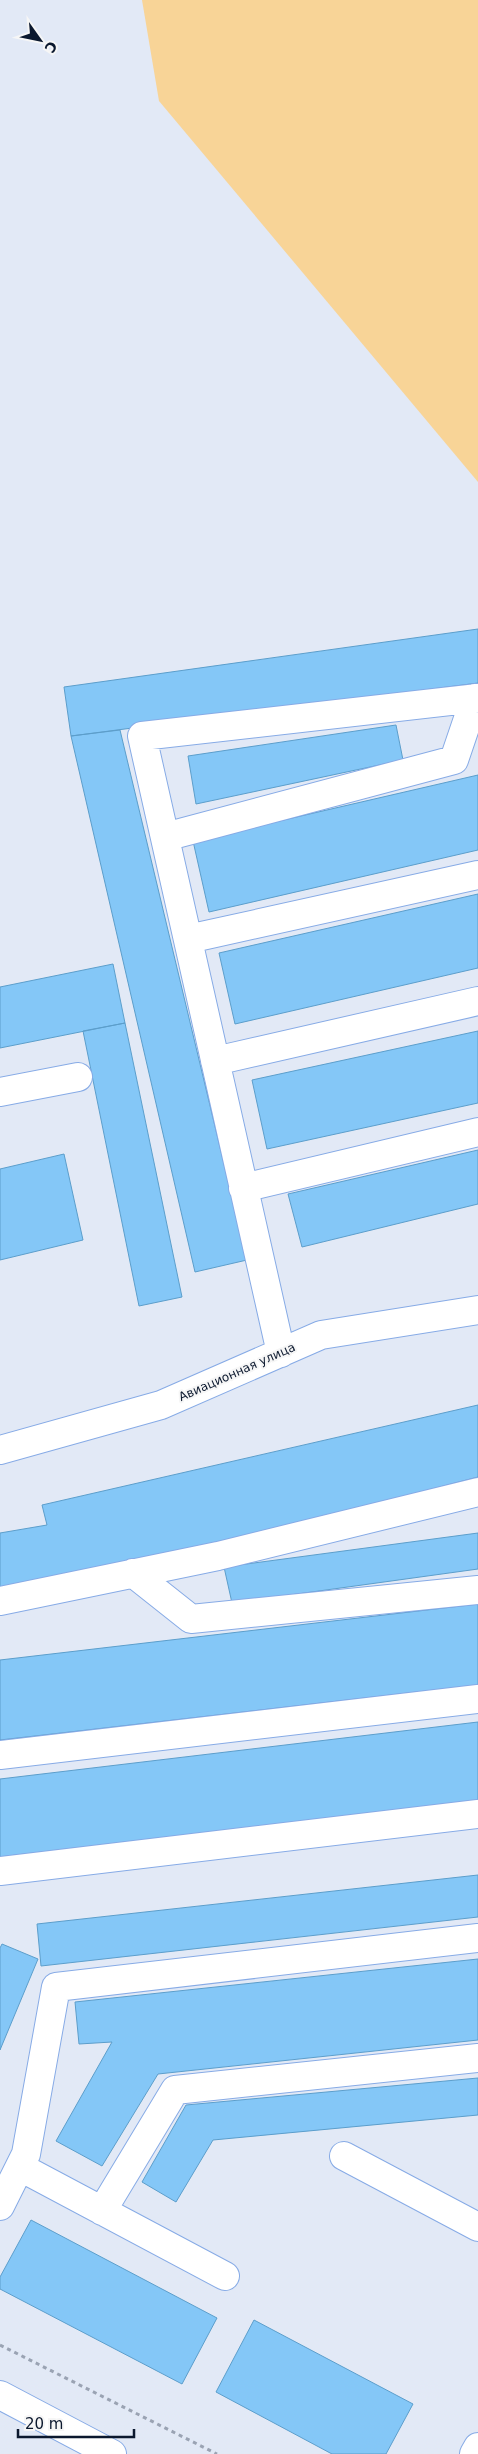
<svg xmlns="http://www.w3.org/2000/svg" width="478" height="2454" font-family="'DejaVu Sans',sans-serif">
  <rect width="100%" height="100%" fill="#e2e9f6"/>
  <path fill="#f8d497" d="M142,0h336v482l-319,-381z"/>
  <path fill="#84c7f7" stroke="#5c9ecb" d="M478,629v54l-407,53 -7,-49z
    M396,725l7,35 -207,44 -8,-48z
    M120,730l127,530 -52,12 -124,-536z
    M478,775v75l-269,62 -16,-71z
    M478,894v74l-243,56 -16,-71z
    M113,964l12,59 -125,25v-61z
    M125,1023l57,274 -43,9 -56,-275z
    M478,1031v72l-211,46 -15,-69z
    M478,1150v54l-176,43 -14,-53z
    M64,1154l19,86 -83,20v-91z
    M478,1405v72l-229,60 -249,50v-54l47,-8 -5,-20z
    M478,1533v36l-246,34 -8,-36z
    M478,1604v81l-478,55v-80z
    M478,1722v78l-478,57v-78z
    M478,1875v42l-437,49 -4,-42z
    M2,1944l36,15 -38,91v-102z
    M478,1959v81l-320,34 -56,92 -46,-25 56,-99 -33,2 -4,-42z
    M478,2078v37l-265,25 -37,62 -34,-20 44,-77z
    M31,2220l186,98 -35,66 -182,-95v-12z
    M254,2320l159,84 -27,50h-54l-116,-62z"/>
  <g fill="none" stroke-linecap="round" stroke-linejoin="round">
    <g stroke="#87abe6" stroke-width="30">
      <path id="minor" d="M165,837l289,-77 21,-62
        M188,939l290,-64
        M215,1061l263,-60
        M0,1092l78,-15
        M243,1188l235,-56
        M281,1353l-139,-617 336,-38
        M0,1450l161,-45 160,-70 157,-25
        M133,1573l58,46 287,-29
        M0,1601l218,-45 260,-64
        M0,1755l478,-56
        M0,1871l478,-57
        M344,2156l134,71
        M20,2167l205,109
        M0,2206l26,-52 30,-167 422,-49
        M102,2211l73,-121 303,-32
        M474,2454l4,-7"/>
    </g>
    <g stroke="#87abe6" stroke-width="30">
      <path id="major" d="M0,2395l112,59"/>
    </g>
    <path stroke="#9aa3b3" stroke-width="3" stroke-dasharray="4 4" stroke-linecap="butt" d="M0,2345l217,109"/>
    <use href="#minor" stroke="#fff" stroke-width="28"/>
    <use href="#major" stroke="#fff" stroke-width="28"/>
  </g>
  <g text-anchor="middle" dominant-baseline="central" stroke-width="4" stroke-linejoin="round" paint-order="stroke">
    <g font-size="12" fill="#0b182e" stroke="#f6f6f6">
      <text transform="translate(237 1372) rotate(-24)">Авиационная улица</text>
    </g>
  </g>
  <g transform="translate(40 40) rotate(123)" stroke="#f6f6f6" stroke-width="4" paint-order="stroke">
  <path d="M0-4L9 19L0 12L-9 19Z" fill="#0b182e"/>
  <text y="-8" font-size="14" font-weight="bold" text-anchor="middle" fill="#0b182e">С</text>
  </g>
  <path d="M18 2429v8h116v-8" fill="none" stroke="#0b182e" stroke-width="2.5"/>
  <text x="25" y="2429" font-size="15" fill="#0b182e" stroke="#f6f6f6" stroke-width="4" paint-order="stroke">20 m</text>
</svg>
